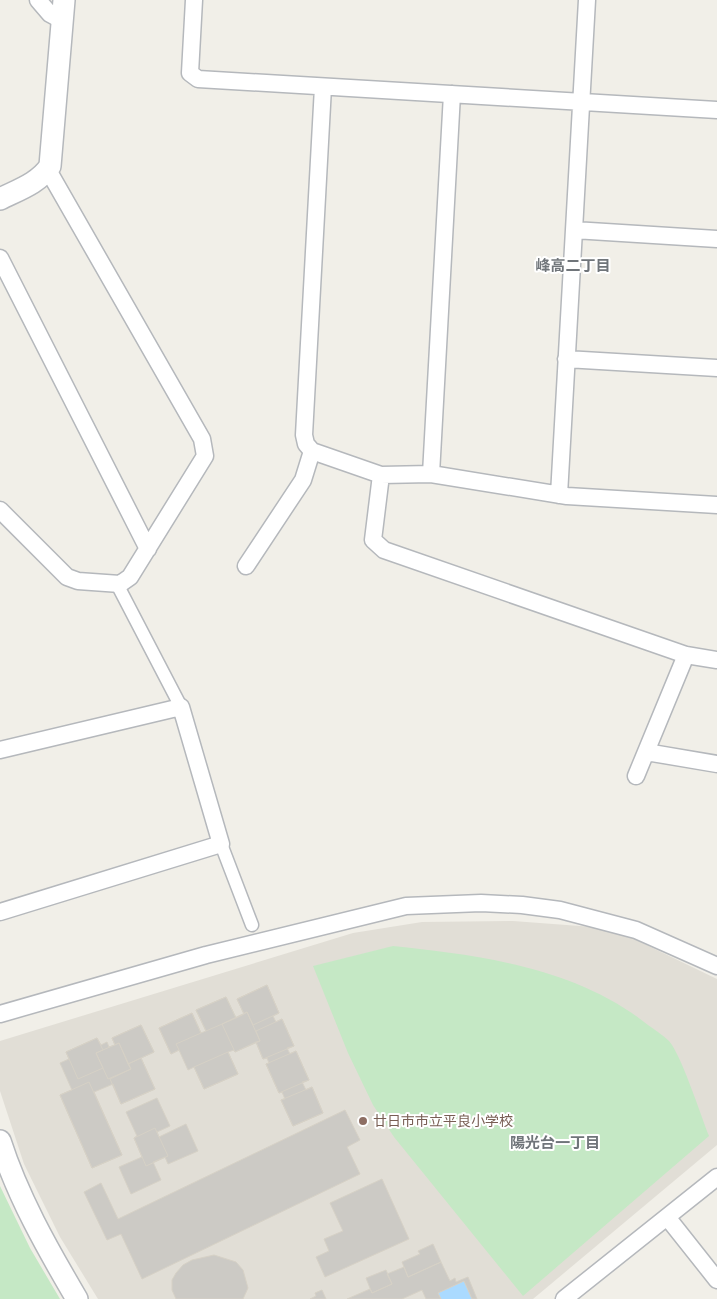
<svg xmlns="http://www.w3.org/2000/svg" width="717" height="1299" font-family="Roboto,'Noto Sans JP',sans-serif">
  <rect width="100%" height="100%" fill="#f1efe8"/>
  <path fill="#e1ded6" d="M513,921l80,6 39,11 85,41v166l-184,154h-435l-38,-62 -36,-73 -24,-73v-50l353,-108 69,-11z"/>
  <path fill="#c5e8c5" d="M393,946c87,9 184,22 255,79 7,5 15,10 21,16 12,13 32,75 40,95l-186,160 -129,-159 -21,-32 -25,-52 -35,-87z
    M0,1186l30,62 30,51h-60z"/>
  <path fill="#aadaff" d="M464,1281l8,18h-31l-3,-6z"/>
  <path fill="#cccac5" stroke="#d6d1c6" d="M267,985l12,28 -26,12 -6,-13 -3,2 -7,-15z
    M267,985l12,28 -6,3 3,6 6,-3 12,27 -7,2 3,6 6,-3 13,29 -7,2 4,8 6,-3 11,26 -30,13 -12,-26 4,-1 -3,-7 -3,1 -13,-29 3,-1 -2,-5 -4,1 -7,-17 -21,10 -1,-2 -6,2 10,22 -34,15 -10,-22 -6,3 -9,-20 -8,4 -12,-26 33,-15 9,20 5,-2 -10,-21 30,-13 10,21 8,-4 -7,-15z
    M226,997l10,21 -30,13 -10,-21z
    M247,1012l13,29 -25,11 -13,-28z
    M192,1013l9,20 -25,11 3,6 -8,4 -12,-26z
    M282,1019l12,27 -31,13 -7,-17 4,-1 -4,-10z
    M141,1025l13,27 -26,12 -9,-21 -4,2 -3,-7z
    M141,1025l13,27 -13,6 14,31 -34,15 -8,-20 -19,8 28,63 -30,13 -32,-73 12,-5 -12,-27 9,-4 -3,-7 31,-14 4,7 6,-3 2,5 6,-2 -3,-7z
    M97,1038l6,12 -7,3 7,15 -25,11 -12,-27z
    M119,1043l12,26 -23,10 -12,-26z
    M296,1051l13,29 -30,13 -13,-29z
    M228,1052l10,22 -34,15 -10,-22z
    M141,1058l14,31 -34,15 -11,-25 21,-10 -3,-5z
    M89,1082l33,73 -30,13 -32,-73z
    M312,1087l11,26 -30,13 -12,-26z
    M157,1098l13,28 -13,6 2,5 27,-13 12,27 -30,13 -3,-7 -12,5 8,18 -30,14 -12,-27 23,-10 -8,-19 3,-2 -11,-24z
    M345,1110l15,30 -13,7 13,27 -218,105 -21,-45 -14,6 -23,-48 17,-9 17,36z
    M155,1128l13,28 -22,10 -12,-28z
    M382,1179l27,60 -84,38 -9,-20 13,-6 -5,-12 19,-8 -13,-28z
    M433,1244l8,18 -33,15 -6,-15 18,-8 -2,-3z
    M214,1255l22,7 7,8 5,18 -5,11h-67l-4,-9v-10l4,-7 7,-8 9,-5z
    M441,1262l9,19 5,-3 1,4 12,-5 9,22h-5l-8,-18 -26,12 3,6h-15l-4,-9 -20,9h-55l23,-10 2,4 20,-9 -5,-10 17,-7 4,10z
    M386,1270l6,14 -20,9 -6,-15z
    M322,1290l4,9h-16l6,-3 -1,-3z"/>
  <g fill="none" stroke-linecap="round" stroke-linejoin="round">
    <g stroke="#b5b8bc" stroke-width="15">
      <path id="pedestrian" d="M117,584l64,123
        M221,844l31,81"/>
    </g>
    <g stroke="#b5b8bc" stroke-width="19">
      <path id="minor" d="M38,0l12,14 13,7
        M194,0l-4,73 8,6 519,31
        M323,87l-19,348 2,9 6,7 69,24 50,-1 136,22 150,9
        M574,230l143,9
        M0,258l148,291
        M566,359l151,9
        M431,474l21,-380
        M381,475l-8,65 11,10 302,105 31,5
        M559,495l28,-495
        M0,510l67,67 11,4 42,3 10,-7 75,-121 -3,-17 -154,-269
        M246,566l57,-86 9,-29
        M0,750l181,-43 40,137 -221,68
        M646,752l71,12
        M636,776l50,-121
        M0,1014l206,-59 200,-49 75,-3 41,2 38,5 76,20 81,36
        M667,1217l50,63
        M564,1299l153,-122"/>
    </g>
    <g stroke="#b5b8bc" stroke-width="24">
      <path id="tertiary" d="M0,199c18,-9 39,-16 50,-33l14,-166
        M0,1141c18,56 47,107 77,158"/>
    </g>
    <use href="#pedestrian" stroke="#fff" stroke-width="12"/>
    <use href="#minor" stroke="#fff" stroke-width="16"/>
    <use href="#tertiary" stroke="#fff" stroke-width="21"/>
  </g>
  <circle fill="#8d6e63" stroke="#fff" stroke-width="2" cx="363" cy="1121" r="5"/>
  <g text-anchor="middle" dominant-baseline="central" stroke-width="4" stroke-linejoin="round" paint-order="stroke">
    <g font-size="14" fill="#785e54" stroke="#fff" text-anchor="start">
      <text x="373" y="1121">廿日市市立平良小学校</text>
    </g>
    <g font-size="15" font-weight="bold" fill="#70757a" stroke="#fff">
      <text x="573" y="266">峰高二丁目</text>
      <text x="555" y="1143">陽光台一丁目</text>
    </g>
  </g>
</svg>
